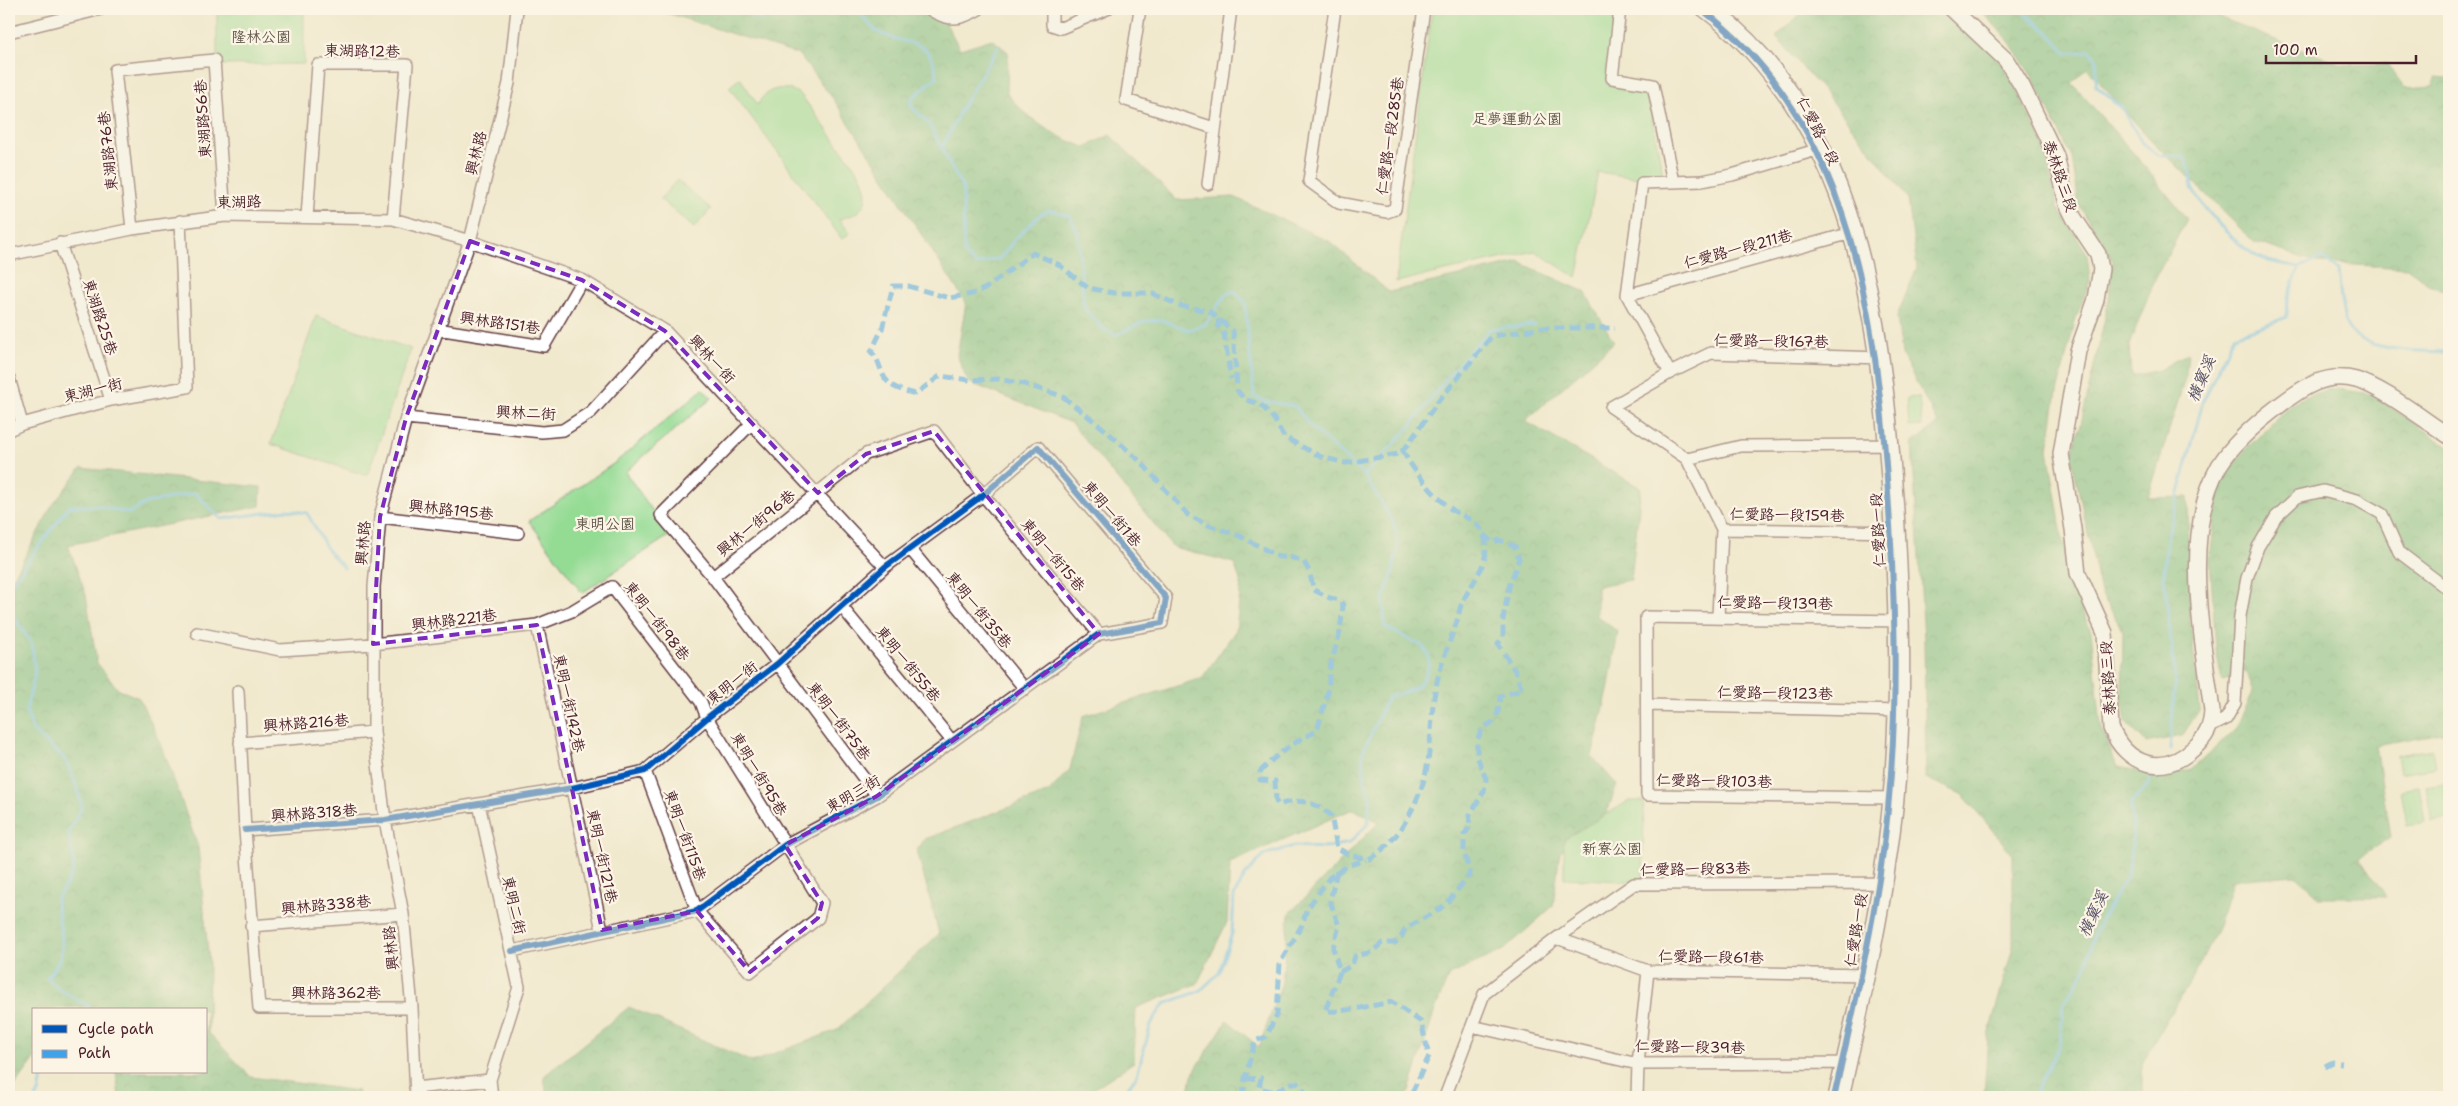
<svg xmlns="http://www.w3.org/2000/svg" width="2458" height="1106" font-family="'Shantell Sans','LXGW WenKai TC',sans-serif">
  <defs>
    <pattern id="forest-crowns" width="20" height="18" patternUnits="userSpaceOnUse" patternTransform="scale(1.25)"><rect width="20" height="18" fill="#77bb7e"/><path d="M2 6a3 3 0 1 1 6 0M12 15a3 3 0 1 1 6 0" fill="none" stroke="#649767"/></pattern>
  </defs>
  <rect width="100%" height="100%" fill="#fcf5e5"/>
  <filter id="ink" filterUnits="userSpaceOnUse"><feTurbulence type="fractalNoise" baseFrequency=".02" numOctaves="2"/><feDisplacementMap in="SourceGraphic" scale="10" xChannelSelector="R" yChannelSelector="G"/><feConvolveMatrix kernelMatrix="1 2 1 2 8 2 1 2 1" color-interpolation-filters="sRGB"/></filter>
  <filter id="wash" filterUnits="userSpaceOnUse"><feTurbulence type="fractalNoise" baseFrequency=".0096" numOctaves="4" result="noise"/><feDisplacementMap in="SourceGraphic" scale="20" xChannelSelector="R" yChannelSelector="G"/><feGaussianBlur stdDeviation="1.12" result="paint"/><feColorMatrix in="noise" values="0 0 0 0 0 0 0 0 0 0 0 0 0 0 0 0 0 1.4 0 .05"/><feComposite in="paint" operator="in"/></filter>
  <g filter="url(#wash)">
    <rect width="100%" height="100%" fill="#f1e9ce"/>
    <path fill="url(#forest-crowns)" stroke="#606d54" d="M654,9h284l22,40 32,-10 16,13 -1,42c21,25 47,43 78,53l25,-12 67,65 57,-3 95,44 60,51 130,-30 66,30 29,50 -89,79 116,67 -10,92 -34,6v30l21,16 -10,59 -16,65 25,29 -10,27 -47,40 -7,54 -49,44 -55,25 -13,32 -29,90h-219l4,-22 35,-55 32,27 23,-65 7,-68 90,-92 -26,-13 -123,54 -3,59 -30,62 -61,24 -2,54 -53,35h-534l-3,-21 85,-69 123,55 85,-32 102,-96 -22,-84 8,-11 124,-47 21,-23 13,-53 119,-38 34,-48 5,-47 -7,-20 -61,-16 -102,-124 -103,-41 -11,-27 9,-52 -132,-203 -35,-45z
      M1804,9h142l55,52 43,84 13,62 30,46 3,28 -14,37 -19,74 -9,57 21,130 22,52 10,95 16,41 47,8 27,-5 44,-40 18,-38 -8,-22 -23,11 -6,-31 -6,-91 9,-74 27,-36 49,-48 35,-13 41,6 78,53v288l-7,-2 -66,12 14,92 -30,21 26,39h-67l-24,-22 -62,5 -15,46 -25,52 -24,37 -27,49v33h-158l4,-61 25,-89v-92l-50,-60 -37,-17 -2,-139 -12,-196 26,-20 -36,-68 -5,-39 20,-48 -9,-69 -80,-103 -52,-59z
      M1979,9h226l14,8 67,27 58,21 43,-1 18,24 29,-2 1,-8 14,1v213l-20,-7 -21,-17 -89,-5 -65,-21 -106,-105 -61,-69 -15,15 69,79 46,57 -31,58 -27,68 2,31 28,-6 29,-17 -2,22 -38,123 40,-1 2,124 10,88 -18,27 -36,7 -20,-21 -4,-27 1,-64 -22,-38 -30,-137 10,-32 28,-124 3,-40 -33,-55 -7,-47 -39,-80 -27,-41z
      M81,468l180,19 -1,19 -192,39 18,50 11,68 21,26 21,9 22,45 37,104 11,115 -1,70 43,45 107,14 -2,6h-237l-3,-25h90v-62h-105l-4,-4 -63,4v50l-25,34v-508l43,-80z"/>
    <path fill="#94db94" stroke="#6f7d60" d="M217,9h87v55l-87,1z
      M1432,9h184l-9,75 40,9 16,82 -24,3 -41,-6 -21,106 -42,-27 -139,31z
      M740,78l18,27c7,-18 28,-21 43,-10l58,78c13,24 8,41 -20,46l11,14 -8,6 -113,-152z
      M677,180l34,29 -17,19 -34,-29z
      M316,316l95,33 -44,127 -96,-32z
      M703,389l9,9 -87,74 45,63 -88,58 -53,-72 87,-59z
      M1919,397l3,29 -13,1 -2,-29z
      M2433,749l3,18 -36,6 -3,-18z
      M2444,783l5,35 -17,3 -6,-35z
      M2419,787l6,35 -18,3 -6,-35z
      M1629,801h15l-1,81 -79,-4v-39z"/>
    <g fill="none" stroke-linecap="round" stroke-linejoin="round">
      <path stroke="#70bfeb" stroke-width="3" d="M682,9l8,3 18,-3
        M748,9l4,7 9,3 12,-10
        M857,9c6,7 13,18 21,23 27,16 53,1 59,45l-26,22v7l18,18 34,65 1,64 12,12 24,-7 18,-22 23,-22 8,-4 21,6 8,17 6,75 19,21 13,6 29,-14 16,-1 28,10 17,-6 20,-30 9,-3 10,11 9,94 10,5 31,5 16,21 53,48 29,46 5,25 -6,30 -9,24 2,27 37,19 7,9c0,31 -15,35 -41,42l-26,57 3,27 5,17 -2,26 -19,19 -26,5 -29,-2 -30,9 -18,19 -12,22 -2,37 -13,40 -19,18 -36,13 -13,20 -14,51 -11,15 -12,7
        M2025,14l23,18 18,21 25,-2 6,10 -2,24 27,23 20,35 15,12 26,1c12,16 4,25 11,36 16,24 46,60 75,69 10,3 21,4 31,6
        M942,148l18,-37 38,-64
        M1364,475l44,-46 43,-56 39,-44 44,-4
        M9,587l60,-81h30l30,7 17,-10 49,-10 26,26 66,-9 20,3 22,39 15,16
        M9,596l3,18 20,30 3,29 -9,37 7,21 32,28 12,28 5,20 -14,26c8,33 10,38 -12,66 1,19 10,40 4,59 -2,7 -9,14 -13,20l12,11 31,18v3
        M2170,749l5,-71 -11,-102 3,-37 36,-138 31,-65 53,-19 1,-20 12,-30 22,-9 16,12c2,15 3,40 8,54 12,29 77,27 103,28
        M36,1097l3,-4 4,-21
        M2033,1097l27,-52 3,-40 22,-35 10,-39 33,-57 5,-38 -2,-33 15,-15 8,-18"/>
    </g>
  </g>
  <g filter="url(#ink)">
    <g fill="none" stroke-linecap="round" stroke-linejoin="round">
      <g stroke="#633d43" stroke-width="14">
        <path id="minor" d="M929,9c19,12 30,12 50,0
          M1052,9v16l9,3 46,-19
          M1140,9l-14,91 88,28
          M1335,9l-26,172 30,22 48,9 8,-3 29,-200
          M1620,9l-8,69 41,7 20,97
          M1701,9c155,115 177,322 188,500 6,96 9,192 0,288 -8,100 -33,202 -55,300
          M1715,9c150,114 171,328 183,502 6,95 9,192 0,287 -10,101 -33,201 -55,299
          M9,32l92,-23
          M1208,184l23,-175
          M307,217l11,-152h89l-14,154
          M132,229l-17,-159 99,-10 11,156
          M60,243l51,157
          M9,255l123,-26 93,-13 168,3 77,22 112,39 83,51 220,236
          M1627,295l228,-63
          M437,329l107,17 38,-66
          M1883,358l-172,-5 -41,20 -59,34 76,52 54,-13 151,-1
          M1670,373l-43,-78 15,-112 60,-2 30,-6 91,-27
          M9,378l13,46
          M406,418l136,14 21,-2 28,-18 74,-81
          M752,423l-91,92 52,62 164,219
          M9,430l13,-6 89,-24 76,-13 -7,-166
          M1687,459l35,70 -4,88
          M380,517l138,16
          M1722,529l175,3
          M911,550l114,139
          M713,577l153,-123 68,-23 49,64 116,139
          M841,606l111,135
          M537,625l65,305
          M197,633l83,17 93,-6 164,-19 35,-14 40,-24 89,115 6,16 115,185 -4,15 -68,54 -53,-61 -52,-140
          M238,691l7,139 14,178h153
          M1647,705l253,6
          M2212,726l14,-7 9,-16 5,-87 7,-38 11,-31 18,-30 21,-20 26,-6 34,9 25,14 17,38 50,38
          M240,743l134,-11
          M1895,798l-248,-3 -1,-178 255,4
          M479,804l40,183 -29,93 2,17
          M245,830l140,-10 187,-32 73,-17 62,-53 70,-54 108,-97 98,-72 55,-48 128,151 -4,25 -63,11 -222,162 -92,49 -88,66 -185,40
          M251,926l152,-12
          M1557,938l91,33 221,4
          M1472,1026l166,38 211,-1
          M415,1088l75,-8
          M416,1097l-4,-89 -9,-94 -18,-94 -11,-88v-145l6,-70 26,-99 64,-177 39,-158 8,-74
          M1445,1097l39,-103 73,-56 77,-54 250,-1
          M1637,1097l1,-33 10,-93"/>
      </g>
      <g stroke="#633d43" stroke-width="18">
        <path id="major" d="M1952,9l54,51 16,26 34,70 11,48 7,14 24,36 3,15 -5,30 -18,52 -17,103 12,75 5,44 27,60 6,95c15,37 52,50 83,20 12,-11 17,-20 18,-37 -9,-71 -31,-179 7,-245 14,-23 40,-45 61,-61 23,-18 46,-33 76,-25 25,6 69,41 93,56"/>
      </g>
      <use href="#minor" stroke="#fff" stroke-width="11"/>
      <use href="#major" stroke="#fff" stroke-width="15"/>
      <path stroke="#40a2eb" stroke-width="5" stroke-dasharray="10 5" stroke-linecap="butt" d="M1219,319l-1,7 6,8 7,45
        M1402,450c14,24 28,41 48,58 11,9 27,11 33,25 11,27 -11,48 -21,70 -3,6 -3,13 -5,18 -10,28 -21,54 -24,84 -3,30 -2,61 -14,89 -11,27 -25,50 -50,65l-19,-4 -13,-7 -6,-33c-18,-13 -30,-18 -53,-10l-2,-4 -1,-20 -15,-1v-8c17,-18 35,-31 57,-41l12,-43v-17l11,-39 3,-27 -3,-5 -10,-2 -16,-8 -5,-19 -5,-9 -14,-5h-11l-39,-21 -32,-11 -20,-10 -47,-53 -38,-34 -41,-32 -38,-12 -25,-5 -29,1 -30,-4 -25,18c-9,-3 -20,-5 -26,-11 -10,-9 -8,-23 -18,-31l11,-23 11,-43h15l41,12 23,-4 14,-6 47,-35 25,11 30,24 26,5h37l30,13 28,5 24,20 4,59 7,9 16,5 14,15 10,18 37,20 25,6 52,-9 8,-7 31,-44 55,-67 50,-8h73
        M1337,871l-7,30 9,25 -6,22 7,24 -15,39c15,2 49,-6 67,-9l29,20 8,34 -19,41
        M1340,972l12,-7 3,-9 17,-4 10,-9h13l7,-7 3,-7 33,-19 10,-8 22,-28 -6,-22v-17l5,-7 1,-13 14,-24 2,-12 -9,-23v-16l6,-12 10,-6 5,-9 2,-17 22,-6 -7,-19 -17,-27 5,-7v-18l6,-32 10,-28 -4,-13 -16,-6 -6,3 -10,-9
        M2325,1066l8,-4 9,1
        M1245,1079l16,-1 -2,10 17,4 13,-9h8l12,14
        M1243,1097l2,-18 10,-38 11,-4 11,-23 3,-51 22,-38 5,-16 23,-32 19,-12 17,-5"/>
      <g stroke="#fcf5e5" stroke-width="9">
        <path id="cycleway" d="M1701,9c155,115 177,322 188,500 6,96 9,192 0,288 -8,100 -33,202 -55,300
          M245,830l140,-10 187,-32 73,-17 62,-53 70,-54 108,-97 98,-72 55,-48 128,151 -4,25 -63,11 -222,162 -92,49 -88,66 -185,40"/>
      </g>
      <use href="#cycleway" stroke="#0057b8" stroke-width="6"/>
    </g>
  </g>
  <path d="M0 0H2458V1106H0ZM470,241l112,39 83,51 153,162 48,-39 68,-23 165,203 -222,162 -92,49 37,58 -4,15 -68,54 -53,-61 -95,19 -65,-305 -164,19 7,-127 26,-99z" fill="#f1e9ce" fill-opacity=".55" fill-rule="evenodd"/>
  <path fill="none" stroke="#7b2cbf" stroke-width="4" stroke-dasharray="10 6" stroke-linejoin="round" d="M470,241l112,39 83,51 153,162 48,-39 68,-23 165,203 -222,162 -92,49 37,58 -4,15 -68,54 -53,-61 -95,19 -65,-305 -164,19 7,-127 26,-99z"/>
  <g text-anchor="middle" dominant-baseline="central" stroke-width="4.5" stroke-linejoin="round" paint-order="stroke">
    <g font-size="15" fill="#60574a" stroke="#fcf5e5">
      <text x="261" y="37">隆林公園</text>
      <text x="1517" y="119">足夢運動公園</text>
      <text x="605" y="524">東明公園</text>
      <text x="1612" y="849">新寮公園</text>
    </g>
    <g font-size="15" fill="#4a1f2b" stroke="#fcf5e5">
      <text transform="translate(362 51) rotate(1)">東湖路12巷</text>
      <text transform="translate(203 119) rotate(-94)">東湖路56巷</text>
      <text transform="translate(1818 131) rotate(63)">仁愛路一段</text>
      <text transform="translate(1390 136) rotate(-82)">仁愛路一段285巷</text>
      <text transform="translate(108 151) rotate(-96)">東湖路76巷</text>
      <text transform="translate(476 153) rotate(-76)">興林路</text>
      <text transform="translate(2060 176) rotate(71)">泰林路三段</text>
      <text transform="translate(239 202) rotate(-1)">東湖路</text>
      <text transform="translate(1738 249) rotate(-15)">仁愛路一段211巷</text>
      <text transform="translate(100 317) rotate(72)">東湖路25巷</text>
      <text transform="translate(500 323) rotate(8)">興林路151巷</text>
      <text transform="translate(1771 341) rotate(1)">仁愛路一段167巷</text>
      <text transform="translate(712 359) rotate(47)">興林一街</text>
      <text transform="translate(93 390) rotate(-14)">東湖一街</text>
      <text transform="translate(526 413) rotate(3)">興林二街</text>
      <text transform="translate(451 510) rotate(6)">興林路195巷</text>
      <text transform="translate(1112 514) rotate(50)">東明一街1巷</text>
      <text transform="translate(1787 515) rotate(1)">仁愛路一段159巷</text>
      <text transform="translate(756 523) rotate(-39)">興林一街96巷</text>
      <text transform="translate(1878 530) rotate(-93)">仁愛路一段</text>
      <text transform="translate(363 543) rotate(-85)">興林路</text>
      <text transform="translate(1053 555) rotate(50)">東明一街15巷</text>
      <text transform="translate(1775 603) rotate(1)">仁愛路一段139巷</text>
      <text transform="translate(979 610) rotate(51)">東明一街35巷</text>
      <text transform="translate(454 620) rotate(-7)">興林路221巷</text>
      <text transform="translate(657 621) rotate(52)">東明一街98巷</text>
      <text transform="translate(908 664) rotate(51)">東明一街55巷</text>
      <text transform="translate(2108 678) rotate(-93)">泰林路三段</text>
      <text transform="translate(732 683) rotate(-38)">東明一街</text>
      <text transform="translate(1775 693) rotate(1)">仁愛路一段123巷</text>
      <text transform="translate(569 703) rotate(78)">東明一街142巷</text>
      <text transform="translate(839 721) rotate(53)">東明一街75巷</text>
      <text transform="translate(306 723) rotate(-4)">興林路216巷</text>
      <text transform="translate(759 774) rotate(59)">東明一街95巷</text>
      <text transform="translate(1714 781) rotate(1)">仁愛路一段103巷</text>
      <text transform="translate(853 794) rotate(-30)">東明三街</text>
      <text transform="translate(314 813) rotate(-4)">興林路318巷</text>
      <text transform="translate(685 835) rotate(70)">東明一街115巷</text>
      <text transform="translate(602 856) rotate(78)">東明一街121巷</text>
      <text transform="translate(1695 869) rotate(-1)">仁愛路一段83巷</text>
      <text transform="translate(326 905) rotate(-5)">興林路338巷</text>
      <text transform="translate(514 905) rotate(77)">東明二街</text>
      <text transform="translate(1856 930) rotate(-81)">仁愛路一段</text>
      <text transform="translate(391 948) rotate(-96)">興林路</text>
      <text transform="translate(1711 957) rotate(1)">仁愛路一段61巷</text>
      <text x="336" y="993">興林路362巷</text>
      <text transform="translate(1690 1047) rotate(1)">仁愛路一段39巷</text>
    </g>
    <g font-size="16" font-style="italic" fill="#554f65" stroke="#fcf5e5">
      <text transform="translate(2201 379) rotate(-67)">橫窠溪</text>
      <text transform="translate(2093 914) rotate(-65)">橫窠溪</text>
    </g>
  </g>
  <rect width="2458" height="1106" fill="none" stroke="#fcf5e5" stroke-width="30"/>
  <rect x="32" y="1008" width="175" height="65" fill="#fcf5e5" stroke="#b59f9b"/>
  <rect x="42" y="1025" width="25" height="8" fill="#0057b8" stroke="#b59f9b"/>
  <text x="78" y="1034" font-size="15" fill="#4a1f2b">Cycle path</text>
  <rect x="42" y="1050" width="25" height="8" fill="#40a2eb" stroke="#b59f9b"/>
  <text x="78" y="1058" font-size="15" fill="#4a1f2b">Path</text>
  <path d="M2266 55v8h150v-8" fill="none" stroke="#4a1f2b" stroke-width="2.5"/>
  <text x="2273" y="55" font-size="15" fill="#4a1f2b" stroke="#fcf5e5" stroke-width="4" paint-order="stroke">100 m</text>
</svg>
